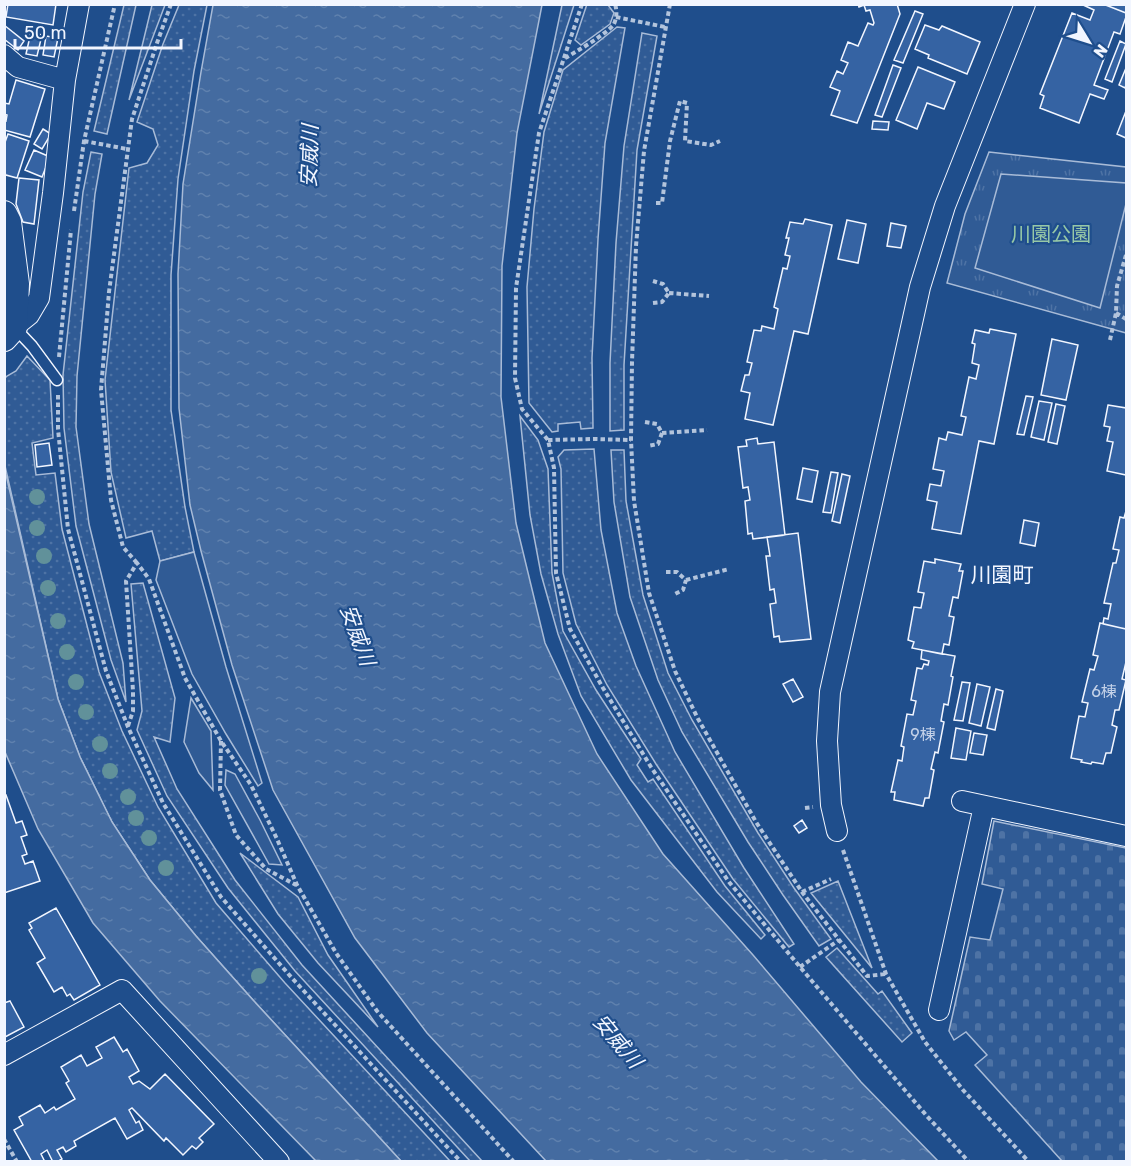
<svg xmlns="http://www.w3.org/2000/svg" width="1131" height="1166" font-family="Rubik,'Noto Sans JP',sans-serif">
  <defs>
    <pattern id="grass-dots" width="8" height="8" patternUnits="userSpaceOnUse" patternTransform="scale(1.5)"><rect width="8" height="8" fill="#305b95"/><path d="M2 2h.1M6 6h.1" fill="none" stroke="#4e73a5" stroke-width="1.8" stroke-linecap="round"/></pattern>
    <pattern id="cemetery-stones" width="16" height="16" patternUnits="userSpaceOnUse" patternTransform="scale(1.5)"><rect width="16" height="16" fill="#305b95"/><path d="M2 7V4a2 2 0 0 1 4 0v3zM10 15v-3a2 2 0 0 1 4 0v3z" fill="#4e73a5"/></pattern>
    <pattern id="park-tufts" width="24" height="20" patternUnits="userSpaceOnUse" patternTransform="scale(1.5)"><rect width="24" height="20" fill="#305b95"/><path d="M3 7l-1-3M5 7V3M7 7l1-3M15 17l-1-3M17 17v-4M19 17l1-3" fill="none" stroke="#4e73a5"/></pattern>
    <pattern id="water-ripples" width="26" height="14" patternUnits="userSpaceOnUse" patternTransform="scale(1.5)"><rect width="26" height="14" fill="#446ba0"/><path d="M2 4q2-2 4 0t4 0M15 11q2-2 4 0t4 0" fill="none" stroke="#5f81ae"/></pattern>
  </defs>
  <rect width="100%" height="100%" fill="#1f4e8c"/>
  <path fill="url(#grass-dots)" stroke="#a8bbd7" stroke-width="1.5" d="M587,4l21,1 6,8 -4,11 -29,21 -6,-5z
    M124,5h12l-29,129 -13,-3z
    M152,5h13l-36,95z
    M179,5h28l-13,66 -16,108 -7,96v135l14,97 9,45 -34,9 -8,-30 -26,7 -15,-66 -6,-92 24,-212 18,-5 11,-18 -5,-16 -16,-7 26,-78z
    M562,5h12l-35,109z
    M617,27l8,1 -20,115 -7,96 -6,119 1,70 -12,1 -1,-7 -22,2v7l-6,1 -23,-29 -2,-116 7,-78 10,-77 19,-62z
    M642,33l15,3 -20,114 -13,215v65l-14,1v-68l6,-120 8,-97z
    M91,152l11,2 -7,40 -18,182 -1,51 13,97 34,139 3,39 -15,-42 -35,-134 -12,-98 -1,-53 20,-183z
    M27,356l23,24 3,58 -21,5 4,32 19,-2 7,56 37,143 23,59 36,76 58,96 69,80 165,178h-49l-148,-161 -57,-64 -46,-56 -38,-58 -32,-65 -22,-58 -53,-233 -1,-87 3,-3 9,-5z
    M520,416l18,24 10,29 4,104 11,58 33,59 45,69 -4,6 11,17 5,-3 72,107 40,49 -4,4 -44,-47 -86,-112 -50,-84 -23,-62 -17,-60 -11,-59z
    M594,449l7,81 16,83 19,53 39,86 69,116 50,76 -5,3 -56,-68 -77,-115 -49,-79 -31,-61 -13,-51 -2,-104 -3,-12 6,-7z
    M611,450h13l2,51 17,94 25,78 24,47 66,113 36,55 37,51 -12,7 -36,-51 -35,-53 -66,-110 -24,-52 -28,-83 -16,-95z
    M143,583l32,115 -5,44 -16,-5 23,52 58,91 67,85 180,196h-12l-175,-190 -67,-83 -61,-92 -30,-66 5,-19 -11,-127z
    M240,853l58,44 30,58 50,72 -60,-64 -40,-49z
    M838,881l34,87 -61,-75z
    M837,948l41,46 4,-3 30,42 -10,9 -76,-85z"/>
  <path fill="url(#cemetery-stones)" stroke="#a8bbd7" stroke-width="1.5" d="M994,821l132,27v313h-64l-87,-96 12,-10 -21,-23 -12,8 -5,-9 21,-94 20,3 13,-51 -21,-5z"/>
  <path fill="url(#park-tufts)" stroke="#a8bbd7" stroke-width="1.5" d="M989,152l137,15v166l-179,-50 18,-69z"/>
  <path fill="#305b95" stroke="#a8bbd7" stroke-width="1.5" d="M1001,174l125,9v21l-26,104 -125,-40z
    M194,552l32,115 36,116 -4,3 -32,-52 -34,-60 -36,-94 4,-19z
    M191,698l20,33 2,59 -14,-17 -15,-31z
    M226,770l9,4 25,46 22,45 -13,-1 -44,-79z"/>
  <path fill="url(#water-ripples)" stroke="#a8bbd7" stroke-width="1.5" d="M213,5h329l-25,128 -15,133 -1,131 15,126 29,120 52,111 66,100 90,101 108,127 77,79h-392l-119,-128 -72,-95 -82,-148 -41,-125 -31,-114 -11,-46 -11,-97 -1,-134 5,-90 18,-112z
    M4,466l54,233 22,58 32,65 38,58 46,56 57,64 148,161h-85l-156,-160 -67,-78 -55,-94 -33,-77z"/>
  <path fill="#3563a3" stroke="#f2f6ff" stroke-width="1.5" d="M8,4h48l-3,21 -47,-8z
    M858,4h39l3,10 -43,109 -26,-8 9,-24 -10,-4 7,-16 6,3 5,-11 -7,-3 7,-18 10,4 10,-23 5,2 1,-2 -4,-13 -4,1 -2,-6 -5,2z
    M1081,4h22l23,9v4l-6,17 -6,-2 -20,53 14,5 -4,9 -14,-5 -11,29 -39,-15 4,-12 -4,-2 32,-81 18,7 4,-10z
    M1103,4h23v9z
    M915,11l8,3 -20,49 -9,-3z
    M4,25l20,16 -6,9 -14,-11z
    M925,25l14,5 3,-4 38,16 -13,32 -39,-16 1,-3 -14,-6z
    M31,32l11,3 -5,21 -11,-2z
    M46,36l12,2 -4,19 -11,-2z
    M1120,41l6,3 -14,38 -7,-3z
    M893,65l8,3 -19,49 -7,-2z
    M918,67l37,15 -11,27 -17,-6 -10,26 -21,-9z
    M1126,68v17l-1,3 -6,-3z
    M16,80l29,9 -15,48 -26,-7v-10l2,1 1,-6 -3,-1v-11l5,1z
    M1126,111v27l-9,-4z
    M873,121l16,1 -1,8 -16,-1z
    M43,129l8,5 -9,15 -8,-5z
    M8,134l21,7 -12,37 -11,-3 -2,-4v-26z
    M34,150l16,7 -8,20 -17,-7z
    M19,178l20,2 -5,44 -11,-2 -7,-18z
    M805,219l27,6 -24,109 -14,-3 -21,94 -28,-6 5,-26 -9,-2 4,-16h4l3,-12 -5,-1 7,-32 7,1 1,-5 12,3 4,-20 -4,-2 9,-39 4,1 3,-13 -5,-1 4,-17h-3l4,-16 13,2z
    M847,220l19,4 -8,39 -20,-4z
    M891,223l15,3 -5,22 -14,-2z
    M990,329l26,5 -22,110 -15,-3 -18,93 -29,-5 5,-27 -10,-2 3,-16 11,2 3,-15 -11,-2 6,-31 7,2 2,-8 14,3 4,-18 -5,-1 8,-39 7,2 3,-14 -7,-2 3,-19 -3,-1 3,-13 14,3z
    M1052,339l26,6 -12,55 -25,-5z
    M1026,396l7,1 -9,38 -7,-1z
    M1039,401l13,2 -8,37 -13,-3z
    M1056,404l9,2 -8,38 -9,-2z
    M1108,405l18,3v67l-19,-4 6,-29 -6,-1 3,-14 -6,-1z
    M757,438l1,6 16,-2 11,93 -32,4 -1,-6 -4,1 -3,-33 5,-1 -2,-13 -5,1 -5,-41 9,-1 -1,-6z
    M49,443l3,22 -15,2 -2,-22z
    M803,468l15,3 -6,31 -15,-3z
    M831,472l7,1 -7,40 -8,-1z
    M842,474l8,2 -10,47 -8,-2z
    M1126,511v118l-23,-5 1,-6 4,1 3,-15 -7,-1 9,-40h3l3,-13 -6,-1 7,-32 4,1z
    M1024,520l15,3 -4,23 -15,-3z
    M798,533l13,106 -31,3 -1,-6 -5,1 -4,-33 6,-1 -2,-14 -4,1 -4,-34h4l-3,-19z
    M935,559l26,5 -2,7h4l-5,27 -5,-1 -4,19 5,1 -5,28 -5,-1 -2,10 -30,-6 2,-6 -6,-2 6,-33 7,1 3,-15 -6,-1 6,-31 11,2z
    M1100,623l26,6v33l-4,17 4,1 -7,30h-4l-3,15 5,2 -6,26h-5l-3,11 -11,-2 -1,2 -10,-2 1,-2 -11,-2 8,-42 6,1 3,-14 -6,-1 8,-33 4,1 4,-14 -5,-1z
    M922,650l33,6 -4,20 2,1 -5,28 -4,-1 -3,17 3,1 -6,31 -3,-1 -4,17 3,1 -5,28h-4l-2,8 -29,-6 1,-8h-4l7,-32 4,1 2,-14 -3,-1 6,-32 6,1 3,-14 -5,-1 6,-32 5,1 2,-5 4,1 1,-4 -8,-2z
    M793,679l10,18 -10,5 -10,-18z
    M962,682l8,1 -7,38 -9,-1z
    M977,684l13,3 -9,39 -12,-3z
    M996,689l7,2 -8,39 -8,-2z
    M956,728l15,3 -5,29 -15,-2z
    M974,733l13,2 -4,20 -13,-2z
    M6,795l10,28 6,-2 5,14 -6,2 6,17 -5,2 3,8 8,-3 7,20 -36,12v-97z
    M802,820l5,8 -8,5 -5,-7z
    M56,908l44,77 -26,15 -4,-6 -3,2 -5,-9 -8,5 -17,-29 8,-5 -16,-28 3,-2 -3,-5z
    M10,1001l14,26 -19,10 -1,-34z
    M114,1037l9,15 4,-3 12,22 -10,6 4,7 6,-3 11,8 15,-15 49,50 -15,14 4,4 -7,7 -4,-3 -9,9 -17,-17 -2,3 -32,-33 -3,2 7,13 3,-2 4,9 -16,9 -12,-21 -41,23 2,5 -10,6 -3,-5 -6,3 5,9 -5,3h-4l-6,-12 -6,4 4,8h-13l-18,-32 9,-5 -4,-8 21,-12 5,8 9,-6 2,3 19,-11 -9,-16 3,-2 -8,-14 20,-12 6,11 15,-8 -6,-11z"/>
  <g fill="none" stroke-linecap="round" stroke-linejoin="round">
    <g stroke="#f2f6ff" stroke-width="13">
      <path id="service" d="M14,327l18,19 25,34"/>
    </g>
    <g stroke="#f2f6ff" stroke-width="22">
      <path id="minor" d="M4,55l14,12 47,13
        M14,327l15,-12 10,-17 14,-105 12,-113 14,-76
        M962,801l164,35
        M837,831l-6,-26 -4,-64 3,-49 90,-405 25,-81 80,-202
        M939,1010l45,-204
        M4,1055l118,-65 157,172"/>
    </g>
    <g stroke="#f2f6ff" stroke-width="28">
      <path id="tertiary" d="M4,214l4,8 8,62 -2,43 -10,11"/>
    </g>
    <path stroke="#b3c4dc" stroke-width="4" stroke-dasharray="4.5 3" stroke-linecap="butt" d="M582,4l-43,129 -23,155 -1,90 7,31 26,31 6,28 2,105 14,56 33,59 48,79 78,115 71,85 126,148 43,47
      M670,4l-26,147 -8,95 -4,116 -1,78 3,61 15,92 26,78 22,46 59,105 46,70 65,84 19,-2
      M616,17l49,10
      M565,58c11,-6 43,-25 49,-34 3,-7 3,-13 1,-20
      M84,141l43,8
      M656,203h6l8,-62 10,-40 7,2 -2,38 26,4 9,-4
      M74,211l10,-70 31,-137
      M669,293l40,3
      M653,303l9,-1 7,-9 -6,-9 -10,-3
      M1116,313l10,6
      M1110,340l6,-27 1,-27 9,-31
      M59,357l12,-127
      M58,395v34l10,100 38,142 22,56 35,76 58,94 70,80 170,185
      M645,422l12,2 5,9 -4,11 -10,2
      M662,433l45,-3
      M548,440l46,-1 37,1
      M137,563l-14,-16 -12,-47 -10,-110 8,-98 23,-173 25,-76 14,-39
      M666,572h11l9,8 -3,10 -10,5
      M686,580l43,-11
      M128,726l5,-15v-20l-7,-110 11,-18 12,16 36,99 36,63 30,44 26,54 20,46 39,68 41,58 137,151
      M221,741l-1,49 16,45 30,34 30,16
      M805,808l8,-1
      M843,850l43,124 39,68 38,48 66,72
      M802,892l29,-13
      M800,967l39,-27
      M4,1139l13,23"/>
    <use href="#service" stroke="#1f4e8c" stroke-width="10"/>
    <use href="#minor" stroke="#1f4e8c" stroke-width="20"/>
    <use href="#tertiary" stroke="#1f4e8c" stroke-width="26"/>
  </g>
  <g fill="#61919a">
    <circle cx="37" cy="497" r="8"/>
    <circle cx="37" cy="528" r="8"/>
    <circle cx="44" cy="556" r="8"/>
    <circle cx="48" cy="588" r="8"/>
    <circle cx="58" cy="621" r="8"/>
    <circle cx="67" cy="652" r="8"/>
    <circle cx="76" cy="682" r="8"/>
    <circle cx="86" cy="712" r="8"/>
    <circle cx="100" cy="744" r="8"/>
    <circle cx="110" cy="771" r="8"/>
    <circle cx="128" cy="797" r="8"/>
    <circle cx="136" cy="818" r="8"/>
    <circle cx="149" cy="838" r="8"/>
    <circle cx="166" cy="868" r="8"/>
    <circle cx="259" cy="976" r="8"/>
  </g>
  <g text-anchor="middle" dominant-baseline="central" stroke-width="4.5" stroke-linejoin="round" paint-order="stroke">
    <g font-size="16" fill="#c3d1e8">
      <text x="1104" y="691">6棟</text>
      <text x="923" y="734">9棟</text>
    </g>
    <g font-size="20" fill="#97c8a6" stroke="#1f4e8c">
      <text x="1051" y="234">川園公園</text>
    </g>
    <g font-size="21" font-style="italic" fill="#f2f6ff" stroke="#1f4e8c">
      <text transform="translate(309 156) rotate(-88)">安威川</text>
      <text transform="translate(358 635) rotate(70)">安威川</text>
      <text transform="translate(618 1041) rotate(50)">安威川</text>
    </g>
    <g font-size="21" fill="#f2f6ff" stroke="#1f4e8c">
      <text x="1002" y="574">川園町</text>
    </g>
  </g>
  <rect width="1131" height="1166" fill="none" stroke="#f2f6ff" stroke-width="12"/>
  <g transform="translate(1089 42) rotate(128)" stroke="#1f4e8c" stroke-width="4.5" paint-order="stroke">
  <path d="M0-4.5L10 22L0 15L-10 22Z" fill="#f2f6ff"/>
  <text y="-9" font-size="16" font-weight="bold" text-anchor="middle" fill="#f2f6ff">N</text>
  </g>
  <path d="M15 39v9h166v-9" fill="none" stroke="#f2f6ff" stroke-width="3"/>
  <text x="24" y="39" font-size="18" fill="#f2f6ff" stroke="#1f4e8c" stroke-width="4.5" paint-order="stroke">50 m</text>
</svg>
